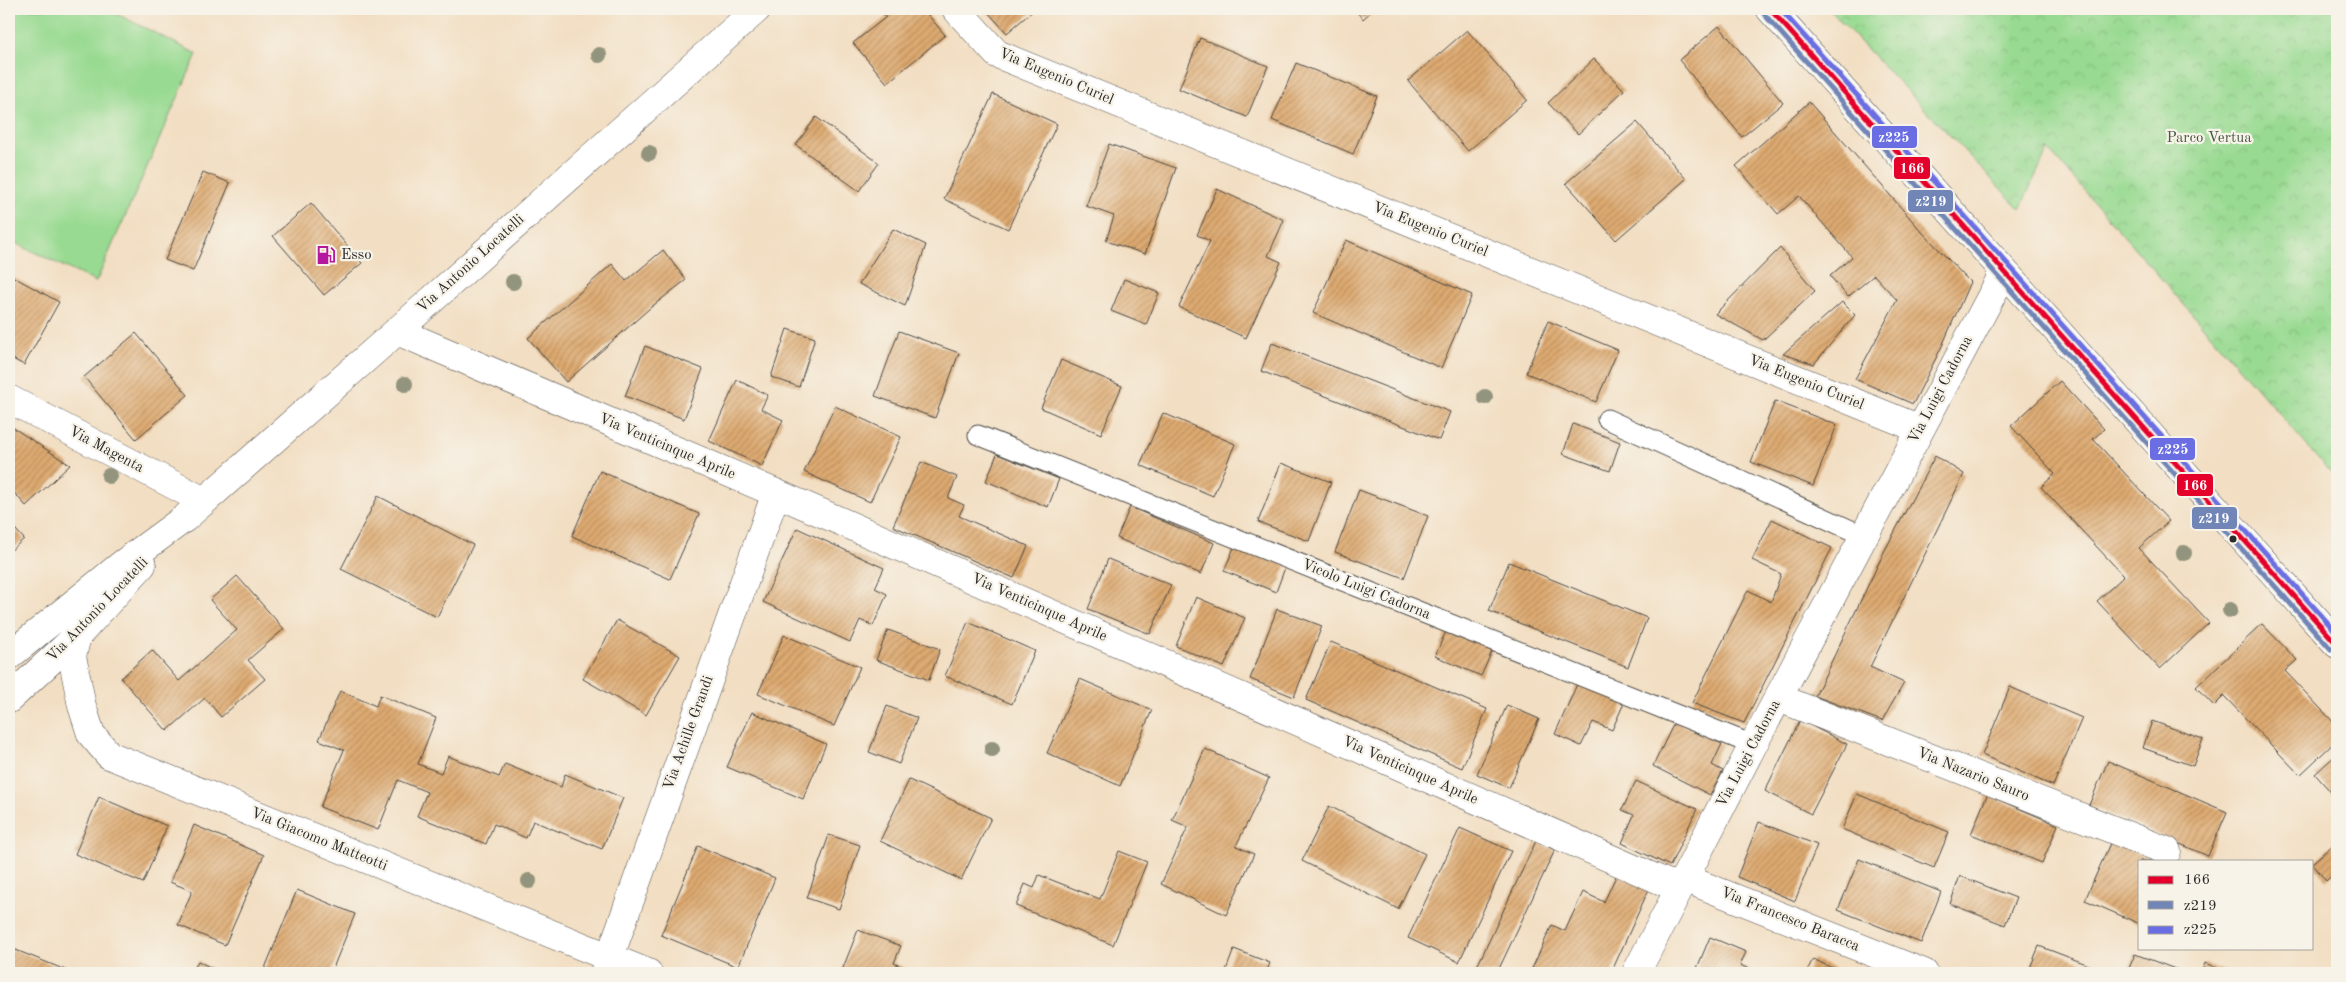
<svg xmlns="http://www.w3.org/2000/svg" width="2346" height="982" font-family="'Old Standard TT',serif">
  <defs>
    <pattern id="park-crowns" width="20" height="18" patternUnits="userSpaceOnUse" patternTransform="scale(1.25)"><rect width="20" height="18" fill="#98da91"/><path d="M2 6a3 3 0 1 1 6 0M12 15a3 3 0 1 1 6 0" fill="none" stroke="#83bb7d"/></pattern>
    <pattern id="building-hatch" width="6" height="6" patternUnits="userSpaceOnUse" patternTransform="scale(1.25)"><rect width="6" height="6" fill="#deaa71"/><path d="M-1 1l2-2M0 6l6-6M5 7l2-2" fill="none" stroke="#b48b5d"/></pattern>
  </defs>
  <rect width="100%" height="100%" fill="#f7f3e8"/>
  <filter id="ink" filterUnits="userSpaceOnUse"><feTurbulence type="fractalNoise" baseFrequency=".02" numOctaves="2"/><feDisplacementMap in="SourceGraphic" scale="10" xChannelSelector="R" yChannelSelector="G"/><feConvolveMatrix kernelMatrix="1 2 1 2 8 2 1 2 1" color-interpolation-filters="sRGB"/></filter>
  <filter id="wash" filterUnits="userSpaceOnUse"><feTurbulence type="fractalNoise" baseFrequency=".0096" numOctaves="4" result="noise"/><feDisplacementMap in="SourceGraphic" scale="20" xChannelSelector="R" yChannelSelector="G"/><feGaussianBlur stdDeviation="1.12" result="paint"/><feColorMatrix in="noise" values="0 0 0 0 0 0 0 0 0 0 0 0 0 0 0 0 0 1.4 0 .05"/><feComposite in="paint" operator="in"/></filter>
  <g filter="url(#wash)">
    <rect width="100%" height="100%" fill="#f2dec2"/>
    <path fill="#98da91" stroke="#62825e" d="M9,9h98l90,45 -101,228 -87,-42z"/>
    <path fill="url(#park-crowns)" stroke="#62825e" d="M1829,9h508v471l-289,-331 -28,60z"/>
    <g id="blocks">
      <path fill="url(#building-hatch)" d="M879,9h44l22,26 -58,48 -34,-40 33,-26z
        M985,9h50l-28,24z
        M1354,9h20l-11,10z
        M1719,26l64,77 -41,34 -63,-77z
        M1467,30l60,70 -59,51 -60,-70z
        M1200,38l68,28 -21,51 -68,-28z
        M1594,59l30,31 -46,44 -30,-31z
        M1296,63l81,33 -24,58 -81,-34z
        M993,94l64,30 -49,105 -64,-30z
        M1809,102l114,131 47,49 -28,64 -29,58 -58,-25 42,-79 -23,-25 -26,22 -18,-21 22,-19 -53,-61 -21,18 -42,-48z
        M816,117l63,46 -20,28 -63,-46z
        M1637,122l49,57 -70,61 -50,-57z
        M1109,144l67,24 -31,86 -39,-13 8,-25 -28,-10z
        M203,172l27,11 -37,88 -28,-11z
        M1217,189l67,31 -16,36 13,6 -35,76 -67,-31 31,-66 -13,-6z
        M311,203l51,60 -38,32 -51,-59z
        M893,229l33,16 -21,61 -46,-22z
        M1346,240l126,55 -31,73 -128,-55z
        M1780,248l35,43 -52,49 -48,-26z
        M663,250l23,30 -36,28 -84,74 -38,-44 84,-74 14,17z
        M10,275l49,27 -35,63 -15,-8z
        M1124,279l35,14 -13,32 -35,-14z
        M1842,302l13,13 -41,49 -31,-10z
        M1548,321l70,29 -22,52 -70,-29z
        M787,329l28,9 -16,49 -28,-10z
        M899,331l60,22 -24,65 -60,-22z
        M136,333l52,62 -52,44 -52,-62z
        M1272,343l178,69 -11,28 -178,-69z
        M645,346l58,23 -19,50 -59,-23z
        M1061,360l61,26 -21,48 -60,-26z
        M737,380l31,15 -7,14 22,11 -21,46 -53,-25z
        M2060,381l44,48 -11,10 76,82 -30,27 70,75 -49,46 -63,-68 27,-25 -83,-89 14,-13 -44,-48z
        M1775,401l62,24 -24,61 -62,-24z
        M835,406l66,31 -31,65 -66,-30z
        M1163,413l72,31 -22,52 -73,-31z
        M1573,424l47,18 -10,29 -47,-17z
        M9,425l61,40 -44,41 -17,-19v-17l2,-2 -2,-2z
        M997,454l62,25 -11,28 -62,-26z
        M1935,456l29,18 -94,193 34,16 -22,38 -67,-25 70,-146z
        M921,462l36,15 -9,21 16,7 -5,11 69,30 -14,32 -121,-52z
        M1281,463l50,19 -22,59 -51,-19z
        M600,471l99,43 -29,65 -98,-43z
        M1359,490l69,26 -24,62 -69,-26z
        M378,496l95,49 -36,72 -96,-48z
        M1130,507l84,36 -13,31 -84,-36z
        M1772,519l60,29 -88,175 -52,-20 56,-113 23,12 10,-28 -29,-14z
        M9,522l15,17 -15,13z
        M797,528l87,40 -9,20 12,6 -14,32 -13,-6 -10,22 -87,-40z
        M1235,545l51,20 -10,27 -52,-21z
        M1108,559l63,26 -21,49 -62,-25z
        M1509,562l138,56 -19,49 -139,-56z
        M237,576l47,53 -36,31 17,19 -44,38 -16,-19 -38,33 -46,-53 31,-28 27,31 58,-51 -27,-30z
        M1196,597l49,21 -21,49 -48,-21z
        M1277,609l45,17 -28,71 -44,-18z
        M617,620l63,36 -34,59 -63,-36z
        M968,622l67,29 -23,53 -67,-28z
        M2262,624l35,36 -12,11 52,55v14l-37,35 -76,-79 -10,10 -18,-19z
        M1447,629l46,20 -12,27 -46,-20z
        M888,630l52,19 -11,31 -53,-20z
        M784,635l76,32 -26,59 -76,-32z
        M1331,642l156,67 -25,59 -156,-68z
        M1080,679l72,31 -32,76 -73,-33z
        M1578,682l46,21 -12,27 -19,-8 -12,24 -26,-12z
        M2010,687l72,31 -29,68 -71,-31z
        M340,691l36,15 4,-11 56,23 -18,46 23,9 7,-17 51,21 6,-13 56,23 4,-13 58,24 -21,51 -69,-28 -7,17 -32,-14 -8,20 -69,-28 10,-24 -29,-12 -20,50 -58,-23 24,-57 -25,-10z
        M1507,705l32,14 -30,69 -32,-14z
        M887,706l30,12 -18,46 -30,-12z
        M752,712l74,32 -23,55 -76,-32z
        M1800,720l47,24 -36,70 -46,-23z
        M1675,721l47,23 -10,21 11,6 -13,24 -57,-29z
        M2152,721l51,18 -10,27 -50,-18z
        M1205,749l64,29 -33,68 18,8 -28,61 -65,-31 27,-57 -16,-7z
        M2337,754v45l-22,-25z
        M2108,761l119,51 -19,44 -119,-51z
        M909,780l82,38 -30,62 -81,-39z
        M1636,781l61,28 -27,57 -48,-23 12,-28 -12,-5z
        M1857,794l92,38 -15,36 -92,-39z
        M1987,795l71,30 -16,38 -71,-29z
        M99,797l68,29 -24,57 -68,-29z
        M1329,806l96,48 -27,55 -96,-48z
        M1759,822l58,23 -22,56 -58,-24z
        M194,825l70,30 -39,90 -47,-20 14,-34 -22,-9z
        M1460,828l51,23 -52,111 -51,-24z
        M829,835l31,10 -21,64 -32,-11z
        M1536,841l19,9 -58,123h-23z
        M2111,841l44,20h-15v63l-55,-24z
        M2335,843l2,2v26l-11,10 -14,-18z
        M698,846l77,32 -37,89 -77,-32z
        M1119,851l28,11 -34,83 -97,-39 9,-22 9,4 5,-13 61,24z
        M1859,859l82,33 -20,51 -83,-33z
        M1617,874l32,15 -38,84h-81l22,-48 13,6 18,-39 21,10z
        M1960,876l56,22 -11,27 -55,-21z
        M297,890l58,24 -24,59h-68z
        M858,930l43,16 -7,17 18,8 -1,2h-70z
        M1710,937l36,15 -6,13 19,8h-64z
        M2039,946l71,27h-82z
        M11,948l62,25h-64v-19z
        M1234,949l36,14 -4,10h-41z
        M2135,954l51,19h-59z
        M1813,959l30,14h-37z
        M198,961l23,12h-29z
        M2205,963l24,10h-28z"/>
    </g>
  </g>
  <g filter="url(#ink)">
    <use href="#blocks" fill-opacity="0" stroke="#494642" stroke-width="1"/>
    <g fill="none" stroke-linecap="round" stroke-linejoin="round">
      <g stroke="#494642" stroke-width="21">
        <path id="lane" d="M1607,419l257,117
          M978,435l775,310"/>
      </g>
      <g stroke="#494642" stroke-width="29">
        <path id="street" d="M956,9l41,45 923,375
          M397,331l379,162 902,395
          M9,399l195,102
          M77,636l-5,20 10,50 9,28 18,21 539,218
          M1779,698l388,153
          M1684,878l240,95
          M604,973l172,-480
          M1636,973l117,-228 251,-473"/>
      </g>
      <g stroke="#494642" stroke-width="29">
        <path id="secondary" d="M1770,9l567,635"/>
      </g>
      <g stroke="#494642" stroke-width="29">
        <path id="primary" d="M9,656l112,-91 64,-47 212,-187 360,-322
          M9,699l68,-63 65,-71"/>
      </g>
      <use href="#lane" stroke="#fff" stroke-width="19"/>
      <use href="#street" stroke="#fff" stroke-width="28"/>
      <use href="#secondary" stroke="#fff" stroke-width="28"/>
      <use href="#primary" stroke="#fff" stroke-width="28"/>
      <g stroke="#f7f3e8" stroke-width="9">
        <path id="bus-1" d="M1770,9l567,635"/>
      </g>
      <g stroke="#f7f3e8" stroke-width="9">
        <path id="bus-2" d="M1764,14l567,635"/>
      </g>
      <g stroke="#f7f3e8" stroke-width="9">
        <path id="bus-3" d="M1780,9l557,624"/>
      </g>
      <use href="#bus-1" stroke="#e4002b" stroke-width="5"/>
      <use href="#bus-2" stroke="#7186b7" stroke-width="5"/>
      <use href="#bus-3" stroke="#6a6ee2" stroke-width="5"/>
    </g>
    <g fill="#93947d">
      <circle cx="599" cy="55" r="8"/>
      <circle cx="649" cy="153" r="8"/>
      <circle cx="513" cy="282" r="8"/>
      <circle cx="405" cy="384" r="8"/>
      <circle cx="1485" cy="397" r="8"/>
      <circle cx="109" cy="476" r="8"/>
      <circle cx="2184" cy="553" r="8"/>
      <circle cx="2230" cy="610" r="8"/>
      <circle cx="992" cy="749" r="8"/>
      <circle cx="529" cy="881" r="8"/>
    </g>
  </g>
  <defs>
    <g id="fuel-bare" transform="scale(1.5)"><path d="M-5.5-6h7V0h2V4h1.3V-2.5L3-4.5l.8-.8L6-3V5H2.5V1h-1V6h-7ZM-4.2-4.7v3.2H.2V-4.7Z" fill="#b5179e" stroke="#f7f3e8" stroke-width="2.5" paint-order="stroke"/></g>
  </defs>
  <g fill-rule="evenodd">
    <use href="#fuel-bare" x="326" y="255"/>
  </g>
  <circle fill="#2b2b2b" stroke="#f7f3e8" stroke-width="2" cx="2233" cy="539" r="4.5"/>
  <g text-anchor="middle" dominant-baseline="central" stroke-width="4.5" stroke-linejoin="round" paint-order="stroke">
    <g font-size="15" fill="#2b2b2b" stroke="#f7f3e8">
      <text transform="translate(1056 77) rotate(23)">Via Eugenio Curiel</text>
      <text transform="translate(1430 230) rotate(22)">Via Eugenio Curiel</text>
      <text transform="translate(471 264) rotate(-42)">Via Antonio Locatelli</text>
      <text transform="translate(1806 383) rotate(22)">Via Eugenio Curiel</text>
      <text transform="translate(1941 390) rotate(-62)">Via Luigi Cadorna</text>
      <text transform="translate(667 447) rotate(23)">Via Venticinque Aprile</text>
      <text transform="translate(106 450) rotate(28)">Via Magenta</text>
      <text transform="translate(1366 590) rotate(22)">Vicolo Luigi Cadorna</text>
      <text transform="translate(1039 608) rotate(24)">Via Venticinque Aprile</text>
      <text transform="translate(98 610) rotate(-46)">Via Antonio Locatelli</text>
      <text transform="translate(689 733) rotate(-70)">Via Achille Grandi</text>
      <text transform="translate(1749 754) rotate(-62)">Via Luigi Cadorna</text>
      <text transform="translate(1410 771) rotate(24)">Via Venticinque Aprile</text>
      <text transform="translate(1973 775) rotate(22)">Via Nazario Sauro</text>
      <text transform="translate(319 840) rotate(22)">Via Giacomo Matteotti</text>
      <text transform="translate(1790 920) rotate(22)">Via Francesco Baracca</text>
    </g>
    <g font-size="15" fill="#465744" stroke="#f7f3e8">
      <text x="2209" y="138">Parco Vertua</text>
    </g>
    <g font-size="15" fill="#2b2b2b" stroke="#f7f3e8" text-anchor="start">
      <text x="341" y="255">Esso</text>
    </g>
  </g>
  <g stroke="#f7f3e8" stroke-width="2">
    <rect x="1871" y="125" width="47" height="24" rx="5" fill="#6a6ee2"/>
    <rect x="1893" y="156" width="38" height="24" rx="5" fill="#e4002b"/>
    <rect x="1907" y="189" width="47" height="24" rx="5" fill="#7186b7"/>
    <rect x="2149" y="437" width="47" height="24" rx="5" fill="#6a6ee2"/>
    <rect x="2176" y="473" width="38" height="24" rx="5" fill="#e4002b"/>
    <rect x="2191" y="506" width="47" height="24" rx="5" fill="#7186b7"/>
  </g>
  <g font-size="14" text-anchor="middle" font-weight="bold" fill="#fff">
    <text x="1894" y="142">z225</text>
    <text x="1912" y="173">166</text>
    <text x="1931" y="206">z219</text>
    <text x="2173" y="454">z225</text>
    <text x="2195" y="490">166</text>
    <text x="2214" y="523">z219</text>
  </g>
  <rect width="2346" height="982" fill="none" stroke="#f7f3e8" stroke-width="30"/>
  <rect x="2138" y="860" width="175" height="90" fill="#f7f3e8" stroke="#a5a39c"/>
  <rect x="2148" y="876" width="25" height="8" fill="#e4002b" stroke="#a5a39c"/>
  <text x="2184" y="884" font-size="15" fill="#2b2b2b">166</text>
  <rect x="2148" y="901" width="25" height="8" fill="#7186b7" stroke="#a5a39c"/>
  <text x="2184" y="910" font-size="15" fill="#2b2b2b">z219</text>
  <rect x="2148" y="926" width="25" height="8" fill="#6a6ee2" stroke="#a5a39c"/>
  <text x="2184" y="934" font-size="15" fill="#2b2b2b">z225</text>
</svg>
